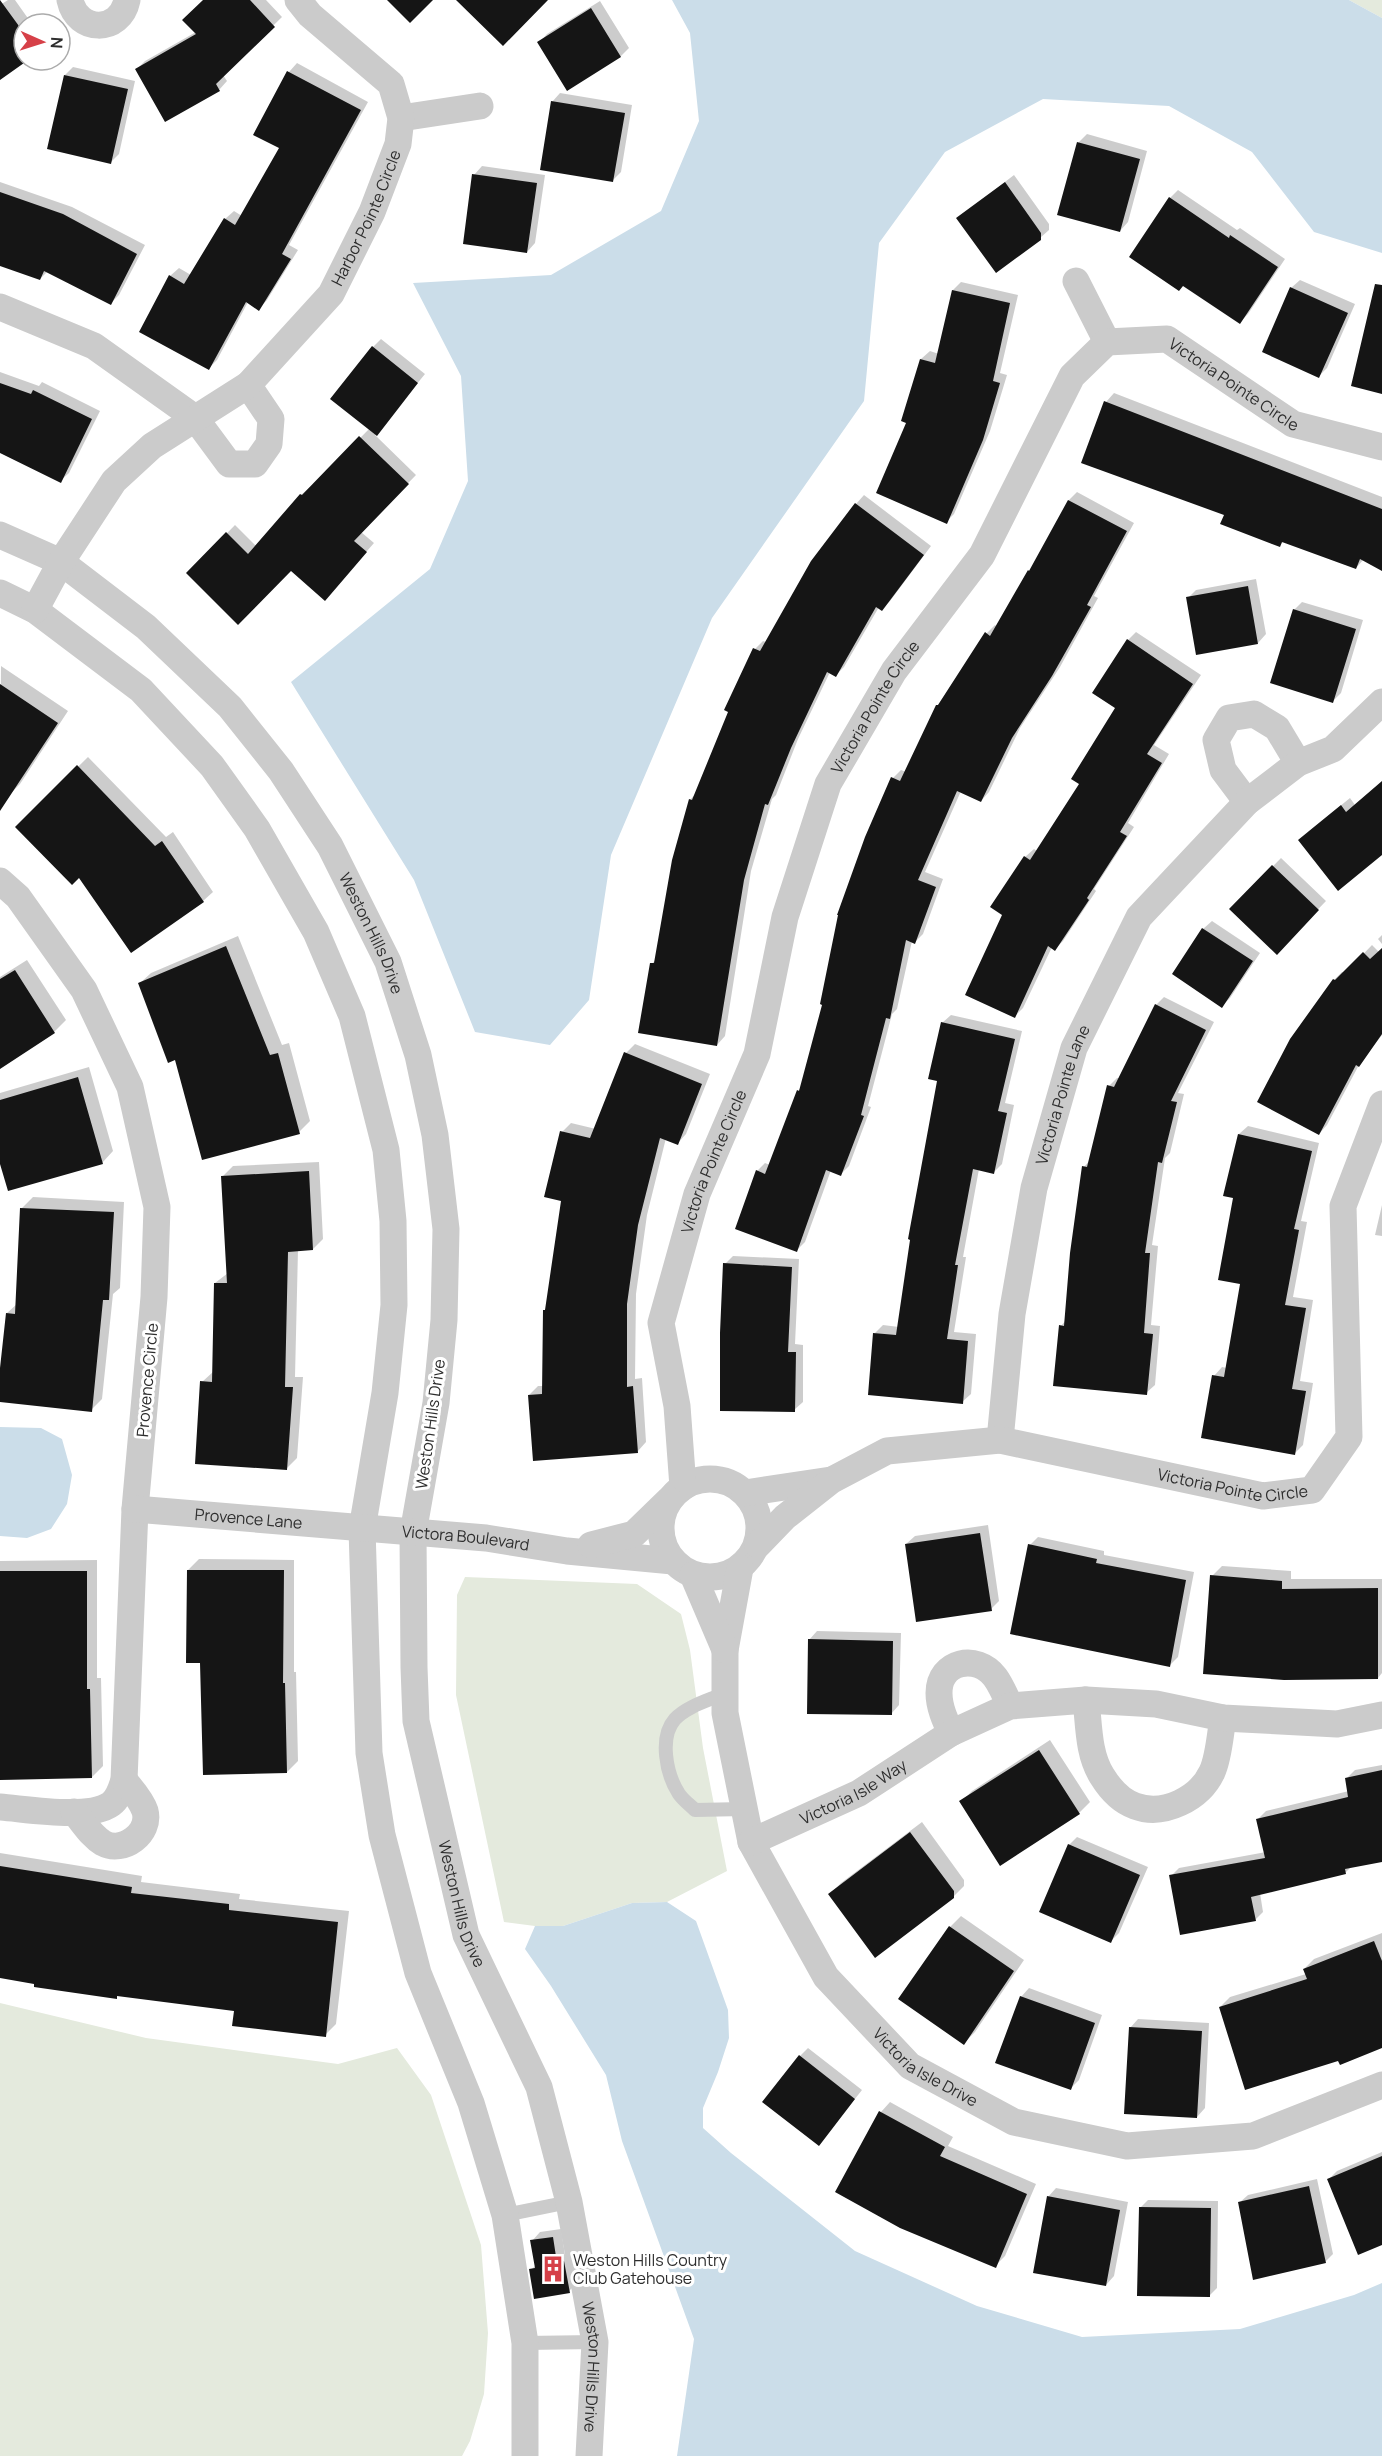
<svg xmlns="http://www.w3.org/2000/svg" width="1382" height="2456" font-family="Manrope,sans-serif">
  <rect width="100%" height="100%" fill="#fff"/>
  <path fill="#e4eadd" d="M1349,0h33v18z
    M465,1577l172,7 44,30 9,36 13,98 24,123 -60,31 -35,1 -69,23h-28l-31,-4 -48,-227 1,-100z
    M0,2003l146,35 192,26 59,-16 34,47 50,150 7,88 -4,61 -14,47 -8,15h-462z"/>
  <path fill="#cbdde9" d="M672,0h677l33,18v235l-68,-21 -62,-80 -83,-46 -126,-7 -98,53 -66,91 -15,158 -152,217 -101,237 -22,145 -39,45 -75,-13 -61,-152 -123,-198 139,-113 38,-88 -7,-105 -48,-93 138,-8 110,-64 38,-90 -9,-88z
    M0,1427l41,1 21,11 10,36 -5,29 -16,25 -24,9 -27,-2z
    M667,1902l29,19 32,89 1,28 -11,34 -15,36v20l28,25 124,98 122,55 105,31 158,-8 114,-34 28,-12v173h-705l17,-117 -72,-198 -16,-66 -55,-89 -26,-37 10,-23h28l69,-23z"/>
  <path fill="#0003" d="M8,0h7l17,24h-8v36h2l-26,18v-73z
    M204,0h62l16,17 -59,58 4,6 -8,9 -82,-21 8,-8 51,-29z
    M600,1l29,47 -8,8 -53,33 -29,-46 8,-9z
    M297,63l71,39 -79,143 9,5 -31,50 -8,9 -11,-7 -31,58 -8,8 -39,-92 9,-8 12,7 34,-56 9,-8 8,5 39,-68 -26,-14 34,-62z
    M73,67l62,14 -16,73 -8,8 -46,-87z
    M560,93l72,12 -11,67 -8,8 -61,-78z
    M1087,134l60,17 -19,71 -8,9 -61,-17 20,-72z
    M482,166l63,9 -10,68 -8,9 -53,-77z
    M1014,175l35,49v6l-9,8 -82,-20z
    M0,182l72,25 73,38 -26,50 -8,8 -63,-32 -8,8 -40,-14z
    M1178,190l59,40 3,-2 45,31 -37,55 -8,8 -70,-124z
    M1300,280l55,24 -28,64 -8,8 -28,-88z
    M961,282l57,13 -18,78 7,2 -17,56 -36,83 -8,8 -25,-163 9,-8 9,3 14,-64z
    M381,339l44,35 -50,61 41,40 -55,57 13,11 -41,47 -42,-21 -103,4 47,-48 22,22 44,-52 9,-8 1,1 59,-60 3,-81z
    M0,372l39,14 3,-4 58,29 -31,62 -9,8 -60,-36z
    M1114,393l268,104v72l-18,-10 -8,9 -72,-27 -4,4 -54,-31 -120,-112z
    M1077,492l57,31 -40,73 4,2 -38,69 -40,61 -31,64 -8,9 -20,-10 -36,81 18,7 -20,55 -8,8 -3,-1 -15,68 -5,5 -24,92 3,1 -22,59 -8,8 -10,-4 -26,72 -8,8 -40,-79 8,-8 5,2 28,-74 4,-4 91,-309 8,-8 5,2 32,-67 49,-72 8,-8 2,2 36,-60 36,-67z
    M864,495l67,51 -41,55 -8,8 -3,-2 -35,60 -8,8 -6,-3 -32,67 -22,56 -4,4 -21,72 -26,165 -8,9 -65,-81 4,-5 34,-159 6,-7 59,-144 8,-8 3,1 90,-138z
    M1256,579l10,55 -8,9 -70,-45 8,-8z
    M1302,602l61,18 -22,73 -8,8 -39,-91z
    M1136,632l65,43 -47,70 15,9 -41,69 6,4 -40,62 2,2 -33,50 -8,8 -3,-2 -29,61 -8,8 -11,-101 21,-58 9,-8 3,2 44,-68 36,-75 11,-68z
    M1,666l67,45 -48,73 -11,11 -9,-6z
    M88,757l78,80 7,-5 40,60 -10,9 -72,50 -52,-76 -62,-48z
    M1382,782v71l-74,-21 42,-34 5,7z
    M1281,858l45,43 -50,52 -45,-44z
    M1212,921l48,32 -30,45 -8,8 -19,-77z
    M1382,935v9l-4,-5z
    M238,936l44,109 7,-2 21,78 -11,11 -123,-74 -37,-74 12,-11z
    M1372,945l7,7 3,-3v86l-22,28 -33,62 -8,9 15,-154 8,-8 3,1z
    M27,960l39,60 -12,12 -54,35v-90z
    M1164,997l50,25 -36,71 6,1 -14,59 -5,5 -13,87 6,1 -7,79 9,1 -5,59 -9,8 -85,-67 5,-6 18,-153 7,-8 18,-73 8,-8h2l37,-73z
    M951,1015l71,16 -17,72 9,2 -12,59 -8,8 -15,-3 -16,88h3l-12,75 22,2 -5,60 -9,8 -87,-69 8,-8 16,2 40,-247 3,-57z
    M635,1044l75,30 -24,60 -8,9 -12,-5 -19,77 -11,79 -1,85 7,-1 4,64 -8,9 -109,-56 9,-9h5l1,-75 3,-3 15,-108v-68l9,-9 25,6 30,-76z
    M89,1067l24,84 -11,12 -102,-4v-66z
    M1248,1126l71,17 -18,78 6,1 -14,75 20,3 -13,81 13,2 -10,62 -8,8 -81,-77 8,-9 5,1 15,-85 -7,-86 4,-63z
    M319,1162l4,77 -10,10 -15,1 -3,127h8l-6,81 -10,10 -85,-86 12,-11 1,-88 13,-10 -6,-96 11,-11z
    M33,1197l91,5 -4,86 -7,6 -11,105 -11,11 -91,-9 7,-88 10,-9 5,-96z
    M1382,1205v31l-7,-1z
    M733,1256l66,3 -4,85 8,1v57l-9,8 -69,-146z
    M988,1525l11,76 -8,8 -85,-65 9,-8z
    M1038,1537l66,14v4l90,17 -16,85 -8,8 -140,-120z
    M199,1559l95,1v112h2l2,89 -11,11 -85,-111 -14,-91z
    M97,1560v118h4l2,88 -11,11 -92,2v-218z
    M1222,1566l69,5v8h91v94l-4,5 -166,-102z
    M817,1631l84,2 -2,72 -8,9 -82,-74z
    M1050,1740l40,62 -11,11 -118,-11 11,-11z
    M1382,1765v96l-31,6 -5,5 -86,21 3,19 -8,8 -84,-44 8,-8 87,-16 -8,-33 8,-8 83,-20 -2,-13 8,-8z
    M922,1822l42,58v6l-11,11 -123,-3 11,-11z
    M1077,1837l71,30 -29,66 -8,8 -42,-96z
    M0,1853l142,23 -1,6 99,12 -1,5 110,12 -13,113 -11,11 -90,-26 -116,-14 -3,2 -116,-20z
    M961,1916l63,44 -49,72 -11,11 -63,-44 49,-72z
    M1382,1933v113l-43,13 -119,-52 10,-10 76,-23 -2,-5 10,-10z
    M1029,1988l73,27 -23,65 -8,8 -50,-91z
    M1138,2019l71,4 -4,85 -8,9 -67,-89z
    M808,2048l54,42 -43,54 -19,-88z
    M890,2102l63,35 -5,9 88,38 -31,72 -10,10 -114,-154z
    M1382,2152v91l-53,-64 8,-8z
    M1317,2179l16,75 -8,8 -86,-59 9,-8z
    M1056,2188l72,14 -14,74 -8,9 -58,-88z
    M1148,2200l70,1 -1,87 -8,8 -69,-88z
    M561,2229l4,26 7,-1 5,29 -8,8 -38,-21 5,-5 -4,-24 8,-9z"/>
  <path fill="#151515" d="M0,0l24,33v30l-24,17z
    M203,0h47l25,27 -59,57 4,7 -55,31 -30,-53 61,-35 -14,-14z
    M387,0h46l-23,23z
    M456,0h92l-45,46z
    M591,8l30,49 -54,34 -30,-49z
    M287,71l74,39 -79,144 9,5 -32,52 -13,-9 -37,68 -70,-38 30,-57 15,9 40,-66 11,7 44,-77 -26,-13z
    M64,75l64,14 -17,75 -64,-15z
    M551,101l74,12 -12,69 -73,-12z
    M1077,142l63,17 -20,73 -63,-17z
    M472,174l65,9 -10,70 -64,-9z
    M1005,182l36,51v7l-45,33 -40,-55z
    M0,192l63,22 74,40 -26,51 -67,-34 -4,9 -40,-14z
    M1169,197l60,41 1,-3 48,32 -38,57 -57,-38 -4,5 -50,-34z
    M1375,284l7,1v109l-31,-8z
    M1290,287l58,26 -29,65 -57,-26z
    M952,290l58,13 -17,78 7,2 -17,57 -36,84 -71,-31 30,-70 -5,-2 19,-62 15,4z
    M372,346l46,37 -41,53 -47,-37z
    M0,383l31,11 2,-4 59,29 -31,64 -61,-30z
    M1104,401l278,108v62l-22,-12 -4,10 -74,-27 -2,5 -60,-23 4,-9 -143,-52z
    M359,436l50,48 -55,57 13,11 -42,49 -34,-30 -53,54 -52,-52 40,-41 22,22 52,-60 2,1z
    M1068,500l59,31 -40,74 4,2 -39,69 -40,62 -31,64 -24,-11 -39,89 18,7 -21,57 -9,-4 -16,79 -4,-1 -25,97 3,1 -23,60 -15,-6 -29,82 -62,-23 21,-59 9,4 32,-84 2,1 23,-86 -2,-1 18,-89h-1l28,-78 26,-60 9,4 36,-76h2l47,-73 5,4 38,-66 1,1z
    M855,503l69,52 -42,56 -6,-4 -40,70 -9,-5 -36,76 -23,57 -3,-1 -21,76 -27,166 -79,-13 12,-70h4l18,-103 17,-61 3,1 36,-88 -4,-2 29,-62 7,3 51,-90z
    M1248,586l10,58 -62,11 -10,-58z
    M1293,609l63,20 -23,74 -63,-20z
    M1127,639l66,45 -46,70 15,9 -42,69 7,4 -40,62 2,2 -34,51 -7,-5 -33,72 -50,-23 37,-80 -12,-8 34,-51 6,4 49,-76 -8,-5 44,-71 -23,-15z
    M0,684l58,39 -58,88z
    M77,765l78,81 7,-5 42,61 -73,51 -52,-75 -7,7 -57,-58z
    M1382,781v74l-44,36 -40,-51 43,-35 5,7z
    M1272,865l47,45 -42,45 -48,-46z
    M1202,928l51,33 -31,47 -50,-34z
    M226,946l44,109 8,-2 22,81 -98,26 -27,-100 -7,3 -30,-80z
    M1382,948v86l-23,33 -3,-2 -37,70 -62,-33 33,-63 43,-60 2,1 28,-28 7,7z
    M15,970l40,63 -55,36v-90z
    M1155,1004l51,26 -35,71 6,1 -15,61 -4,-1 -13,91h5l-6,80 9,1 -6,61 -94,-9 6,-61 5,1 6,-73 12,-87 5,1 20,-82 7,2z
    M941,1022l74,17 -17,72 9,2 -13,61 -21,-5 -18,96h3l-11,74 21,2 -5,63 -95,-9 5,-62 23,2 14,-95 -2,-1 29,-158 -9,-2z
    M624,1052l78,32 -24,61 -18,-7 -22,87 -11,79v83l6,-1 5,67 -105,8 -5,-66 14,-1 1,-84h2l16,-109 -17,-4 16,-66 30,7z
    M78,1077l25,87 -95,27 -8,-27v-64z
    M1238,1134l74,17 -18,78 5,1 -14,75 21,3 -14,81 14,2 -11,64 -94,-17 11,-63 12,2 16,-93 -22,-4 15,-82 -10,-2z
    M309,1171l4,79 -25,2 -3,135h8l-6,83 -92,-6 5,-83 12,1 2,-99h13l-6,-107z
    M20,1208l94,4 -5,88h-6l-11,112 -92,-10v-34l6,-55 9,1z
    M723,1263l69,4 -4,85h8l-1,60 -75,-1v-78z
    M980,1533l12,78 -76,11 -11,-78z
    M1028,1544l69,15 -1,4 90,17 -16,87 -160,-33z
    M187,1570h97l-1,113h2l2,90 -84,2 -3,-112h-14z
    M0,1571h87v118h3l2,89 -92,2z
    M1210,1575l72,6v8l96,-1v91l-94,1 -81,-6z
    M808,1639l85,2 -1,74 -85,-1z
    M1039,1750l41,64 -80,52 -41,-65z
    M1382,1770v92l-37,7 1,5 -95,23 5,24 -76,14 -11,-60 96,-17 -9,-39 92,-22 -3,-19z
    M910,1832l44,59v7l-79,60 -47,-64z
    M1068,1844l72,31 -29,68 -72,-31z
    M0,1866l132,21 -1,6 98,11v6l109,12 -12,115 -94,-11 2,-15 -117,-15v3l-83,-12v-3l-34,-6z
    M949,1926l65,45 -50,74 -66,-46z
    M1374,1941l8,20v87l-42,17 -2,-4 -93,29 -26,-83 88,-28 -4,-10z
    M1020,1996l75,27 -24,67 -76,-27z
    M1129,2027l73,4 -5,87 -73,-4z
    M799,2055l56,44 -36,47 -57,-44z
    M879,2111l66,36 -5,9 87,38 -31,74 -96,-40 -65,-36z
    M1382,2156v89l-24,10 -31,-76z
    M1309,2186l17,77 -73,17 -15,-78z
    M1047,2196l73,14 -14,76 -73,-13z
    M1139,2207l72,1 -1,89 -73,-1z
    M553,2237l4,26 7,-2 6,32 -36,6 -5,-30 6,-1 -5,-28z"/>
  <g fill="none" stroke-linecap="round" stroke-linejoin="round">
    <path stroke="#cbcbcb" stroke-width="14" d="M725,1693c-15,7 -38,13 -50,26 -16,18 -9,55 4,75 4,6 11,11 16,16l49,-1
      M505,2215l64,-13
      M525,2343l70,-1"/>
    <g stroke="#cbcbcb" stroke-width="27">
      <path d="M70,0c7,33 50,34 57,0"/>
      <path d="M401,118l79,-12"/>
      <path d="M1076,281l31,61"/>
      <path d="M0,307l94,39 101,72 34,46h26l14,-20 2,-25 -23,-34"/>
      <path id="s1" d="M0,535l61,27 85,65 84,80 51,64 49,75 58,116 30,93 17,80 11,94 -2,91 -8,83 -23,130 1,134 2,54 50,214 73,152 30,115 26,140 -6,114"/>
      <path d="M0,593l35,17 106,80 71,76 45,63 59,103 36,84 34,134 7,71 1,84 -9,88 -23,136 7,224 13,82 36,138 53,130 34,112 20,128v113"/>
      <path id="s2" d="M35,610l26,-48 53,-81 38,-35 96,-61 83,-91 41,-82 26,-68 3,-26 -10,-34 -81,-69 -12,-15"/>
      <path d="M1247,802l-24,-32 -7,-30 13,-22 25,-4 23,14 21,35"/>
      <path d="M0,881l18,16 66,93 46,97 27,120 -3,90 -19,212 -11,271c-3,9 -5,18 -13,24 -22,16 -84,5 -111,3"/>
      <path id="s3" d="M1000,1440l12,-126 22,-126 40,-140 65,-131 108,-115 51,-39 35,-14 49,-47"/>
      <circle cx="710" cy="1528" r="49"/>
      <path id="s4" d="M683,1487l-6,-81 -16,-83 36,-129 60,-140 28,-137 43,-133 66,-113 88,-116 90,-179 35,-34 60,-3 126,85 89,23"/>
      <path d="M745,1493l86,-13"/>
      <path id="s5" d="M135,1509l351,29 81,13 106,10"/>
      <path d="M591,1545l43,-11 35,-34"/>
      <path id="s6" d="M758,1545l27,-28 47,-37 55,-29 113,-11 263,56 49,-6 37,-53 -6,-231 39,-102"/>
      <path id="s7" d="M740,1568l-15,82v63l26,129 75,135 84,89 104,56 113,24 126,-10 129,-51"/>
      <path d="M693,1575l32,75"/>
      <path d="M1086,1700c3,25 2,54 16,76 8,13 19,25 33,30 29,11 65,-8 77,-34 7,-15 8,-37 11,-54"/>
      <path d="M951,1733c-6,-13 -12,-26 -12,-40 0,-32 38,-40 56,-16 6,8 11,20 15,29"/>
      <path d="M74,1812c9,10 17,24 29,31 20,11 48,-10 42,-32 -4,-12 -14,-22 -21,-31"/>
      <path id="s8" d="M751,1842l108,-49 92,-60 59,-27 76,-6 70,4 67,14 114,6 45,-9"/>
    </g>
  </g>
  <defs>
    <g id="building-bare" transform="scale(2.07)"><path d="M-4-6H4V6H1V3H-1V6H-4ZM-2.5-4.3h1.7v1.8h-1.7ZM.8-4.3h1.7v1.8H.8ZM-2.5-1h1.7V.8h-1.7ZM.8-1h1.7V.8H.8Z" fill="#d64048" stroke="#fff" stroke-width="2.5" paint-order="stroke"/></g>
  </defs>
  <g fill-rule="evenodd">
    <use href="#building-bare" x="553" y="2269"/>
  </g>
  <g text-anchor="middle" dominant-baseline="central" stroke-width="6" stroke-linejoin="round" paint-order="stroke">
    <g font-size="16" fill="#2e2e2e" stroke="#fff">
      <text stroke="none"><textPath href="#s2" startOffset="524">Harbor Pointe Circle</textPath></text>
      <text stroke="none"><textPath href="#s4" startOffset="1398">Victoria Pointe Circle</textPath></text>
      <text stroke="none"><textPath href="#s4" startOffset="822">Victoria Pointe Circle</textPath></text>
      <text stroke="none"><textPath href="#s1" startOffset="558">Weston Hills Drive</textPath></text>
      <text stroke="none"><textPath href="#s3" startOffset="352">Victoria Pointe Lane</textPath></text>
      <text stroke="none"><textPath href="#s4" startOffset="336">Victoria Pointe Circle</textPath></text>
      <text transform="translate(147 1380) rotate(-85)">Provence Circle</text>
      <text transform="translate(430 1424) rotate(-82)">Weston Hills Drive</text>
      <text stroke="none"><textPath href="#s6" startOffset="512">Victoria Pointe Circle</textPath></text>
      <text stroke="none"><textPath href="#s5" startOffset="114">Provence Lane</textPath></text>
      <text stroke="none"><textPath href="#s5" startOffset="332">Victora Boulevard</textPath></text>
      <text stroke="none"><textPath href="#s8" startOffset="114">Victoria Isle Way</textPath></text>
      <text stroke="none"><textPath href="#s1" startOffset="1548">Weston Hills Drive</textPath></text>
      <text stroke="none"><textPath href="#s7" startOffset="568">Victoria Isle Drive</textPath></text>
      <text stroke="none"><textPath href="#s1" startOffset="2034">Weston Hills Drive</textPath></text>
    </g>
    <g font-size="16" fill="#2e2e2e" stroke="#fff" text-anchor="start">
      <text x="573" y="2260">Weston Hills Country<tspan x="573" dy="18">Club Gatehouse</tspan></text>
    </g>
  </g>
  <g transform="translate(42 42) rotate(93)"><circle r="28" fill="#ffffff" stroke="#ababab" stroke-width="1.5"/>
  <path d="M0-4.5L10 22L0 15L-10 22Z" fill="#d64048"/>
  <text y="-9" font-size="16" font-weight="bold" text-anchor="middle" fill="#2e2e2e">N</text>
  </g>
</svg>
